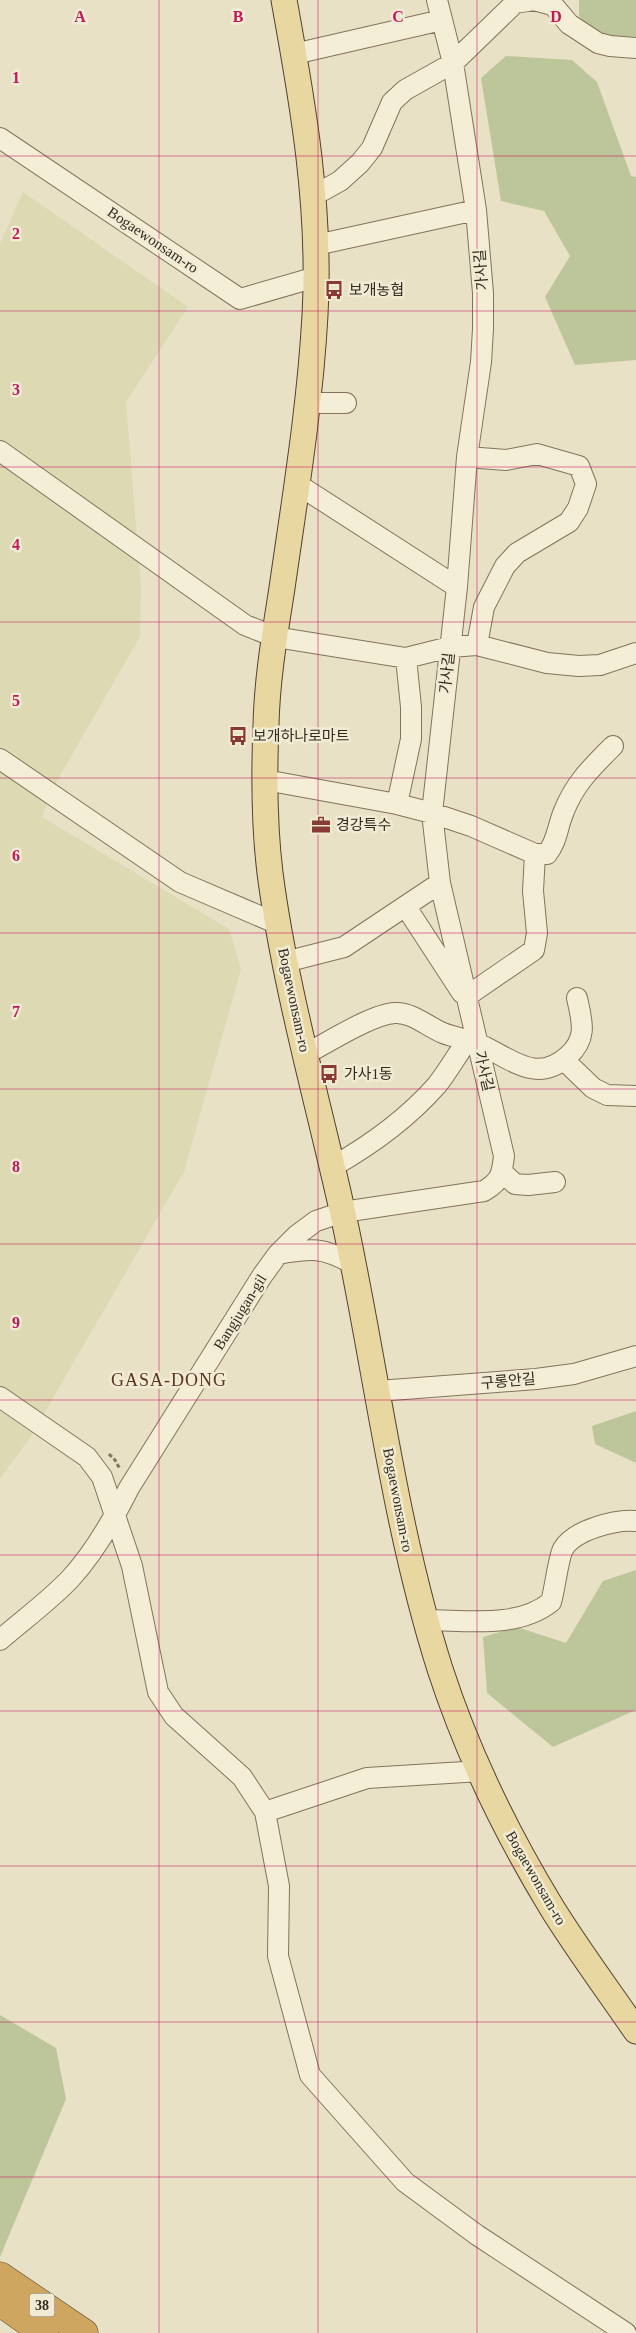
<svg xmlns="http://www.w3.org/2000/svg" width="636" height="2333" font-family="'Times New Roman','Noto Sans KR',serif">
  <rect width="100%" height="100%" fill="#e9e1c5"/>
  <path fill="#dddab3" d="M23,192l165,115 -62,95 15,184 -1,51 -90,156 -8,24 187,112 12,40 -57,203 -153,264 -31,43v-1235z"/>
  <path fill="#bdc69a" d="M579,0h57v52l-29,-1 -28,-35z
    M506,56l66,4 25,22 34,94 5,1v183l-61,5 -30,-68 25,-41 -26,-45 -43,-10 -20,-123z
    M636,1411v52l-41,-19 -3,-18z
    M636,1570v140l-83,37 -66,-54 -4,-56 34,-10 49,16 37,-62z
    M0,2015l56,33 10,51 -66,158z"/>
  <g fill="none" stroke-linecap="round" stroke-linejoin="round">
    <g stroke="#82735d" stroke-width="22">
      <path id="minor" d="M294,54l148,-34
        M0,138l240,161 76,-22
        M313,196l27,-15 20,-18 12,-15 20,-46 13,-12 48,-27 62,-60 19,-3 19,5 16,19 29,19 12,3 26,2
        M316,245l160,-35
        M308,403h38
        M0,451l245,174 30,12 131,21 44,-11 27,-2 70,18 32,3 21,-1 36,-12
        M467,457l39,3 31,-6 42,12 7,18 -8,24 -9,14 -52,31 -12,13 -21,41 -7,38
        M297,484l160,103
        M0,759l180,123 98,42
        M265,780l132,24 35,9 39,13 64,28h12c11,-14 10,-27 17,-43 11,-28 28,-44 49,-65
        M397,804l14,-65v-32l-5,-49
        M406,907l56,86
        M285,962l59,-15 96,-64
        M467,996l67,-46 3,-17 -4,-42 2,-37
        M306,1054c21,-11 66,-40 89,-41 17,-1 33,14 48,20 12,5 25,6 36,11 32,14 57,41 89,12 20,-18 14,-35 9,-58
        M564,1060l29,28 14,7 29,1
        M332,1167c39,-22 75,-48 105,-82 11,-14 20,-30 30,-44
        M502,1172l13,12 13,1 27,-3
        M278,1254c34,-6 45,-7 75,10
        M378,1391l158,-12 38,-5 62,-18
        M0,1397l87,60 15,20 30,89 26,126 16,24 68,61 23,35 14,74 -1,70 32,119 95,107 72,53 149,98
        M426,1620c41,0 91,9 125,-18 4,-13 7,-43 12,-53 11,-19 53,-30 73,-28
        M0,1640c23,-20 49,-39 70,-61 25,-27 43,-59 59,-91l133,-212 16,-22 19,-19 19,-14 27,-9 141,-21c17,-10 18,-17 20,-35l-64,-273 -8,-70 25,-226 10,-130 14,-95 2,-33v-36l-7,-83 -23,-147 -16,-63
        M265,1812l102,-34 114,-7"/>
    </g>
    <g stroke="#504231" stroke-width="27">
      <path id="major" d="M284,0c19,104 37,208 31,315 -5,92 -20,182 -33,273 -7,45 -15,91 -16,137 -2,49 -2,99 4,148 15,115 48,228 73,341 33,152 50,307 97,455 27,83 67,165 112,239 26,42 56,82 84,123"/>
    </g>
    <g stroke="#504231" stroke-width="29">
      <path id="highway" d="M0,2276l84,57
        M0,2302l44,31"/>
    </g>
    <path stroke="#82735d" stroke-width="3" stroke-dasharray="4 2.5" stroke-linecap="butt" d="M109,1454l6,6 5,9"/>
    <use href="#minor" stroke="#f5eed7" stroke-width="20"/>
    <use href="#major" stroke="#e8d7a1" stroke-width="25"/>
    <use href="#highway" stroke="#cfa65f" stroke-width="28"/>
  </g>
  <path fill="none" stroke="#c2185b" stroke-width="1" stroke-opacity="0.55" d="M159,0v2333M318,0v2333M477,0v2333M0,156h636M0,311h636M0,467h636M0,622h636M0,778h636M0,933h636M0,1089h636M0,1244h636M0,1400h636M0,1555h636M0,1711h636M0,1866h636M0,2022h636M0,2177h636"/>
  <defs>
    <g id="bus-bare" transform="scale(1.5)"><path d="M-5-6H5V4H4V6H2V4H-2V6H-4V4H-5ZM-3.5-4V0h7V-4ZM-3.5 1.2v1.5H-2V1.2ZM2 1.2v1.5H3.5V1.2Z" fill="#8a3a34" stroke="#f1ebd4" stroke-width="2.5" paint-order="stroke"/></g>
    <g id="office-bare" transform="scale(1.5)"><path d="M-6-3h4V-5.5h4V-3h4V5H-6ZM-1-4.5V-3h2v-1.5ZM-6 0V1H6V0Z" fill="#8a3a34" stroke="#f1ebd4" stroke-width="2.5" paint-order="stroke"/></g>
  </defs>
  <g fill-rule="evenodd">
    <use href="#bus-bare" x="334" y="290"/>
    <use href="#bus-bare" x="238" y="736"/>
    <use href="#office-bare" x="321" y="825"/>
    <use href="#bus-bare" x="329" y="1074"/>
  </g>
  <g text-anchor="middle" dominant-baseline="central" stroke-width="5" stroke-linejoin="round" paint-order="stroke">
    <rect fill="#f1ebd4" stroke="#6c6555" stroke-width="1" x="29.5" y="2293.5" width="25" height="23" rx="4"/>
    <g font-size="14" font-weight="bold" fill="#332b1f">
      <text x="42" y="2305">38</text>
    </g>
    <g font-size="15" fill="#332b1f" stroke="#f1ebd4">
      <text transform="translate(153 240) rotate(34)">Bogaewonsam-ro</text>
      <text transform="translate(481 270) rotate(-94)">가사길</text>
      <text transform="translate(447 673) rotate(-84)">가사길</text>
      <text transform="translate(294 1000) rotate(78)">Bogaewonsam-ro</text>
      <text transform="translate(484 1071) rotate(77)">가사길</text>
      <text transform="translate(240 1312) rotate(-58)">Bangjugan-gil</text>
      <text transform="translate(508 1381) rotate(-5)">구롱안길</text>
      <text transform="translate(398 1500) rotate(79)">Bogaewonsam-ro</text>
      <text transform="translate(536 1878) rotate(60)">Bogaewonsam-ro</text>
    </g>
    <g font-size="15" fill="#332b1f" stroke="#f1ebd4" text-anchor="start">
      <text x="349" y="290">보개농협</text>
      <text x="253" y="736">보개하나로마트</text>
      <text x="336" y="825">경강특수</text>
      <text x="344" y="1074">가사1동</text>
    </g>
    <g font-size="18" letter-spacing="1" fill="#5b3324" stroke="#f1ebd4">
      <text x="169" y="1380">GASA-DONG</text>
    </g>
  </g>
  <g font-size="16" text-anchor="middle" font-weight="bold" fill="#c2185b" stroke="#f1ebd4" stroke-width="5" stroke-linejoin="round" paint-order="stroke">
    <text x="80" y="22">A</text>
    <text x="238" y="22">B</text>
    <text x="398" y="22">C</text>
    <text x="556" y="22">D</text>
    <text x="16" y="83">1</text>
    <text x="16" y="239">2</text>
    <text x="16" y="395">3</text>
    <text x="16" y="550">4</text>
    <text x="16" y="706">5</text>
    <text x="16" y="861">6</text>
    <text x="16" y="1017">7</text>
    <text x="16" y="1172">8</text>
    <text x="16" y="1328">9</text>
  </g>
</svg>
